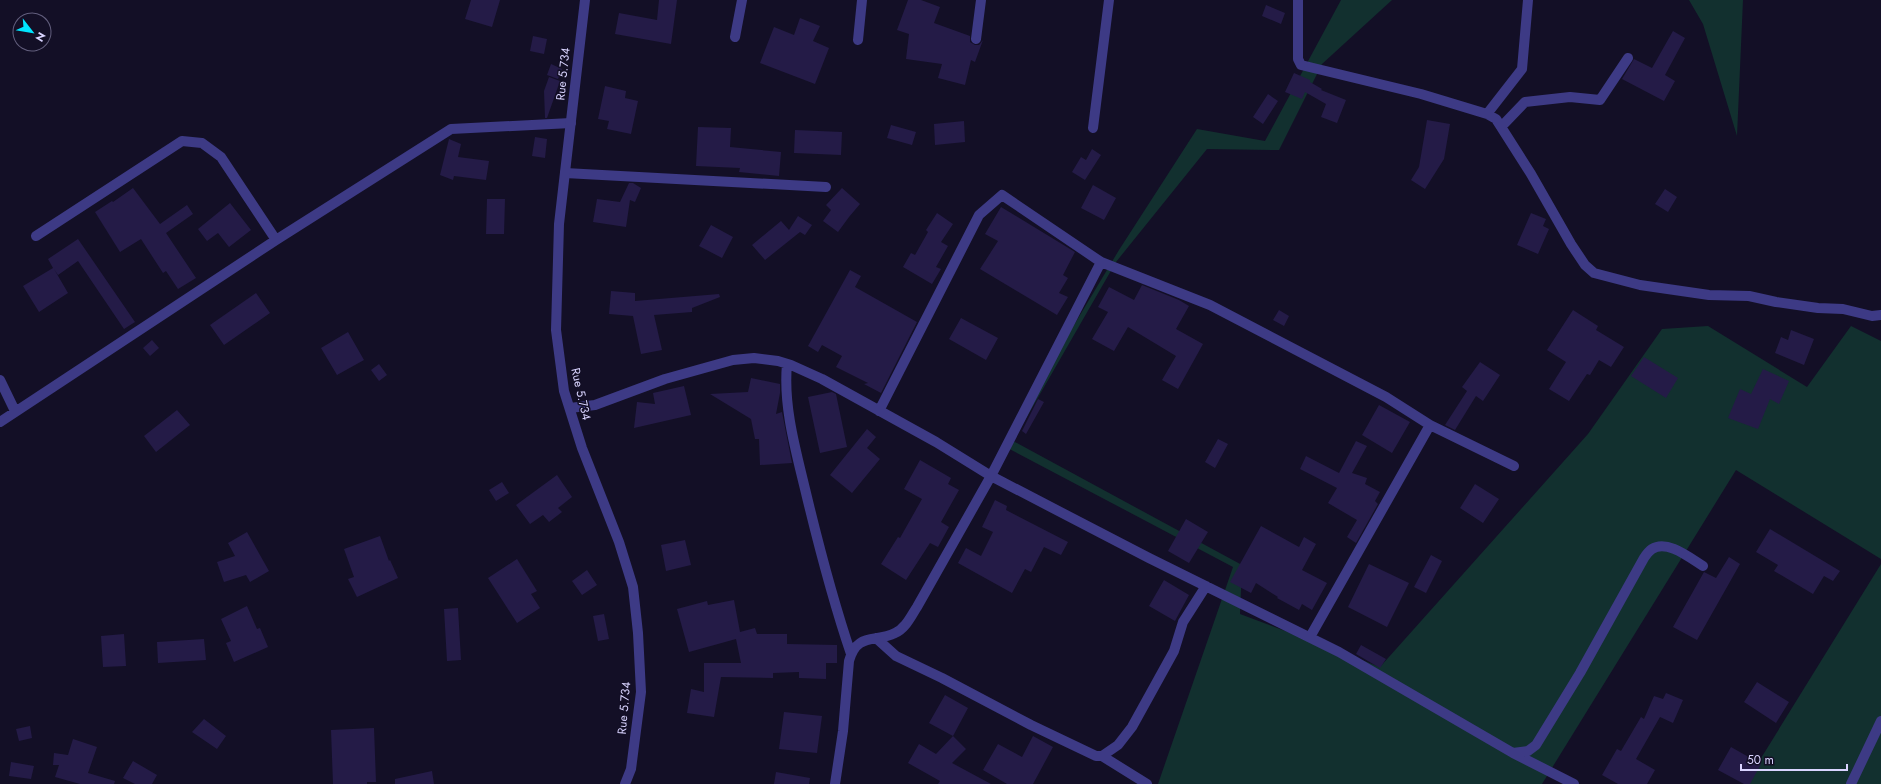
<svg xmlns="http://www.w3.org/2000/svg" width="1881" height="784" font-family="Jost,sans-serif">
  <rect width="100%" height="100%" fill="#130f26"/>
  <path fill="#12302f" d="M1341,0h51l-70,64 -43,86 -72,-1 -91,113 -103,179 229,124 -2,49 140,53 208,-233 74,-105 46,-3 99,61 44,-61 30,15v218l-145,-89 -194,314h-384l75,-217 -231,-122 117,-195 78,-121 68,12z
    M1689,0h54l-6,136 -34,-112z
    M1881,564v220h-136z"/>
  <path fill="#241b47" d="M471,0h29l-8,27 -27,-8z
    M659,0h18l-6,44 -56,-10 4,-21 38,7z
    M908,0h13l19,7 -6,16 36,13v6l5,3h4l4,-5 -8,22 -4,-2 -6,25 -27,-7 4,-14 -36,-5 3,-25 -12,-4z
    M1266,5l19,8 -4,11 -19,-8z
    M800,18l20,8 -7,15 16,7 -14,36 -55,-21 14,-36 20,8z
    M1673,31l12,7 -20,37 10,6 -11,20 -42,-22 12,-20 18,9z
    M533,36l14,3 -3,15 -14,-3z
    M551,64l11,5 -4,10 -11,-4z
    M1294,73l16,7v2l12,7 -1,1 25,10 -9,23 -16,-6 5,-13 -21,-12 -3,7 -17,-7z
    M549,77l11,4 -13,37h-2l-1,-27z
    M605,86l21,5 -1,7 13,3 -7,33 -24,-5 2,-8 -11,-2z
    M1268,94l10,7 -15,23 -10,-7z
    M1427,120l23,4 -6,35 -19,30 -14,-9 8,-13z
    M964,121l1,21 -30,3 -1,-21z
    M891,125l25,7 -4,13 -25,-7z
    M698,127l33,1 -1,19 51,5 -2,24 -40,-4 1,-4 -44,-2z
    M795,130l47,2 -1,23 -47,-2z
    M535,137l12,2 -2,19 -13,-2z
    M449,139l12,5 -3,13 31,4 -3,19 -32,-4 -1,4 -13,-5z
    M1092,149l9,6 -16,25 -13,-8 9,-15 5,3z
    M629,183h4l8,5 -6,14 -5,-2 -4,27 -33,-5 4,-23 23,3z
    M1093,185l23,13 -12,22 -23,-12z
    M133,188l27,36 27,-19 6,9 -27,19 30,45 -18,11 -12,-18 -3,2 -22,-34 -21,13 -25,-40 17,-11 1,1z
    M842,188l18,16 -11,13 -11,15 -15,-11 8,-11 -5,-5z
    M1665,189l12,8 -9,15 -13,-8z
    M487,199h18l-1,35h-18z
    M230,203l21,27 -22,17 -11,-14 -11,8 -9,-12z
    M1001,207l74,45 -12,23 5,3 -9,15 9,4 -11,18 -77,-46 18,-28 -13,-7z
    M937,213l16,11 -12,18 7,4 -12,21 5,2 -9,15 -29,-17 8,-14 4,2 13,-23 -2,-2z
    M1531,213l15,6 -3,7 6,3 -11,25 -21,-9z
    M798,216l14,9 -7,10 -5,-3 -35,28 -13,-15 29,-24 8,9z
    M711,225l22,12 -11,21 -23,-12z
    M78,239l57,83 -11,7 -46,-68 -20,14 -4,-6 14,24 -29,19 -16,-26 30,-18 -5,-9z
    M850,270l11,6 -6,11 62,35 -36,71 -17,-9 4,-1 -32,-16 6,-11 -20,-11 -4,7 -10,-6z
    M1142,285l37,15 10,6 -13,23 27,15 -25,45 -16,-9 14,-24 -48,-29 -14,24 -22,-12 16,-27 -10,-5 11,-20 25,13z
    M611,291l24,2v8l84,-7 1,3 -28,11v4l-38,3 8,35 -21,4 -8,-38 -24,-2z
    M256,293l14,20 -46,32 -14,-20z
    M1279,310l10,6 -5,10 -11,-6z
    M1573,310l25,16 -2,4 28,17 -13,20 -12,-7 -9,15 -3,-1 -18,27 -20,-12 17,-27 -19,-12z
    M961,318l37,20 -12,22 -37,-21z
    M1791,330l23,9 -10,26 -29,-12 6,-16 7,3z
    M348,332l16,28 -27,15 -16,-27z
    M152,340l7,8 -9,8 -7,-8z
    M1644,357l34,21 -12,20 -35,-22z
    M1480,362l20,13 -17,26 -7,-5 -21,34 -10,-5 22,-34 -5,-4z
    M379,364l8,11 -8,6 -8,-11z
    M1763,369l26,12 -10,23 -9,-5 -12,30 -30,-11 12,-29 11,5z
    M751,378l29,6v9l-4,21 6,-2 10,51 -32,2 -1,-26h-4l-4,-20 -41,-25 38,-2z
    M684,386l7,29 -57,13 3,-26 18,2 -2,-11z
    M832,392l4,2 11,53 -27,6 -12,-56z
    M1038,399l6,3 -18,32 -4,-3z
    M1379,405l31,17 -18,31 -30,-18z
    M177,410l13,15 -34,27 -12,-16z
    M867,429l9,8 -9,11 13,11 -28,34 -22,-18z
    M1218,439l10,5 -13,24 -10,-6z
    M1356,441l11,5 -15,27 15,5 -2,6 15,8 -5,9 3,3 -22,39 -9,-6 10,-17 -29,-17 9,-15 -37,-19 6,-13 33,17z
    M920,460l31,18 -3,6 11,6 -18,32 8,5 -11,20 -8,-4 -24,37 -25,-16 17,-27 2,1 22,-39 -18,-10z
    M557,475l15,22 -14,11 4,4 -13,10 -6,-7 -13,9 -14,-19z
    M502,482l7,11 -13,8 -7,-11z
    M1475,484l24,15 -16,24 -23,-15z
    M995,500l12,6 -1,4 62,32 -7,13 -17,-8 -13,25 -6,-3 -13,24 -54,-30 8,-15 15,8 12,-24 -11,-5z
    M1186,519l22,13 -19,31 -21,-12z
    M1261,526l38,21 5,-10 12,7 -14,26 25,13 -15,27 -10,-6 -3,6 -22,-12 1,-1 -22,-14 -5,10 -21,-11z
    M1770,529l70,42 -7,10 -9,-5 -11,18 -39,-23 4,-6 -22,-13z
    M247,532l22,39 -19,11 -4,-7 -22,7 -7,-20 18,-6 -7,-13z
    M380,536l9,25 1,-1 8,18 -41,19 -9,-18 6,-2 -10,-28z
    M685,540l6,25 -25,6 -5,-26z
    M1431,555l11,6 -16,32 -12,-6z
    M1729,557l11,7 -43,76 -24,-13 31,-55 12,6z
    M517,559l20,32 -6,3 9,14 -23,15 -29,-45z
    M1369,564l40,19 -22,44 -39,-20z
    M587,570l10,15 -15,10 -10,-14z
    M1164,580l25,15 -14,26 -26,-15z
    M734,600l6,32 15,-4 2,6h30v10l50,1v18h-11v16l-27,-1v-6l-26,1v5l-52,-1 -7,40 -27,-4 4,-24 13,3v-29h37l-5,-24 -47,13 -12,-43 30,-8 1,4z
    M247,606l10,23 3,-1 8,19 -34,15 -8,-19 5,-2 -10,-22z
    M458,608l3,52 -14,1 -3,-52z
    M604,614l5,25 -11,2 -5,-25z
    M124,634l2,32 -23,1 -2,-31z
    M204,639l2,21 -48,3 -1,-21z
    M1361,645l25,14 -6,9 -24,-14z
    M1757,682l32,20 -13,21 -32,-21z
    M1666,693l17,7 -10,23 -13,-6 -24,42 19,11 -8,14h-29l-16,-9 15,-26 4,2 20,-34 3,2 10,-23 9,3z
    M945,695l23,13 -15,28 -24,-13z
    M784,712l38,4 -5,37 -38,-4z
    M204,719l22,17 -9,13 -25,-17z
    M30,726l2,12 -13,3 -3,-12z
    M374,728l2,54h-9v2h-34l-2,-54z
    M953,736l13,13 -14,14 39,21h-53l2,-3 -32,-18 11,-19 17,10z
    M1033,736l20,11 -20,37h-26l-24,-14 15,-26 24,13z
    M73,739l24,8 -9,26 27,8 -1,3h-34l-25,-7 4,-12h-6l1,-12 14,2z
    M1731,747l30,17 -11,20h-6l-26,-14z
    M133,761l24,14 -5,9h-17l-12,-6z
    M11,762l23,4 -3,13 -22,-3z
    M432,771l2,13h-39v-5z
    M776,772l34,6 -1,6h-35z"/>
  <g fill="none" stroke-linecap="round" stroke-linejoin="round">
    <path stroke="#3d3a85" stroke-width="10" d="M1298,0v59l3,6 120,29 66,20 9,5 35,55 40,70 14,21 9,8 46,12 69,10 40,1 27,6 42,6 25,1 29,7 9,-1
      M735,37l7,-37
      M976,39l5,-39
      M858,40l4,-40
      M1487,114l35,-45 6,-69
      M1501,127l24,-25 45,-5 30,3 28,-42
      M1093,128l16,-128
      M565,173l261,14
      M36,236l146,-95 20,2 19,14 55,83
      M787,364c-4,43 9,87 19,129 13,54 27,108 45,161
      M0,380l15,31
      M570,408l25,-3 70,-26 68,-19 21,-2 24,3 13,4 31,14 114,63 55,34 158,82 190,94 174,101 61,31
      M879,411l100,-196 23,-20 99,67
      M0,422l276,-182 175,-111 120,-6
      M1310,637l120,-212
      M876,638l20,18 46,22 89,47 65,31h6l45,28
      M1513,753l15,-2 8,-6 44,-72 64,-115c2,-3 5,-7 8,-9 15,-10 38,9 51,17
      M1102,756l16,-11 14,-18 42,-76 9,-29 23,-36
      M835,784l8,-53 6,-70c8,-29 26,-18 46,-28 11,-5 16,-17 22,-26l74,-131 110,-214 109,43 176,92 44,28 84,41
      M1851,784l30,-63"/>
    <path stroke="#3d3a85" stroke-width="10" d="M585,0l-26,224 -3,106 8,61 18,57 37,94 14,45 5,46 3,59 -10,77 -6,15"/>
  </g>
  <g text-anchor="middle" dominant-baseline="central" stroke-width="3" stroke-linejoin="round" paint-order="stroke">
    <g font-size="12" fill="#d9d4ff" stroke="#130f26">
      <text transform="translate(563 74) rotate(-84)">Rue 5.734</text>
      <text transform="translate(581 394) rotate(77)">Rue 5.734</text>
      <text transform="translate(624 708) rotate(-85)">Rue 5.734</text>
    </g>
  </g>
  <g transform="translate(32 32) rotate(121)"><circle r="19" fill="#130f26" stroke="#625e7d"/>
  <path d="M0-3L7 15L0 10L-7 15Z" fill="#00e5ff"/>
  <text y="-6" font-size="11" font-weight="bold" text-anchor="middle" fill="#d9d4ff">N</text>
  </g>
  <path d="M1741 764v6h106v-6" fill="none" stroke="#d9d4ff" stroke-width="2"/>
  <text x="1747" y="764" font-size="12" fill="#d9d4ff" stroke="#130f26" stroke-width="3" paint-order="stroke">50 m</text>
</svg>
